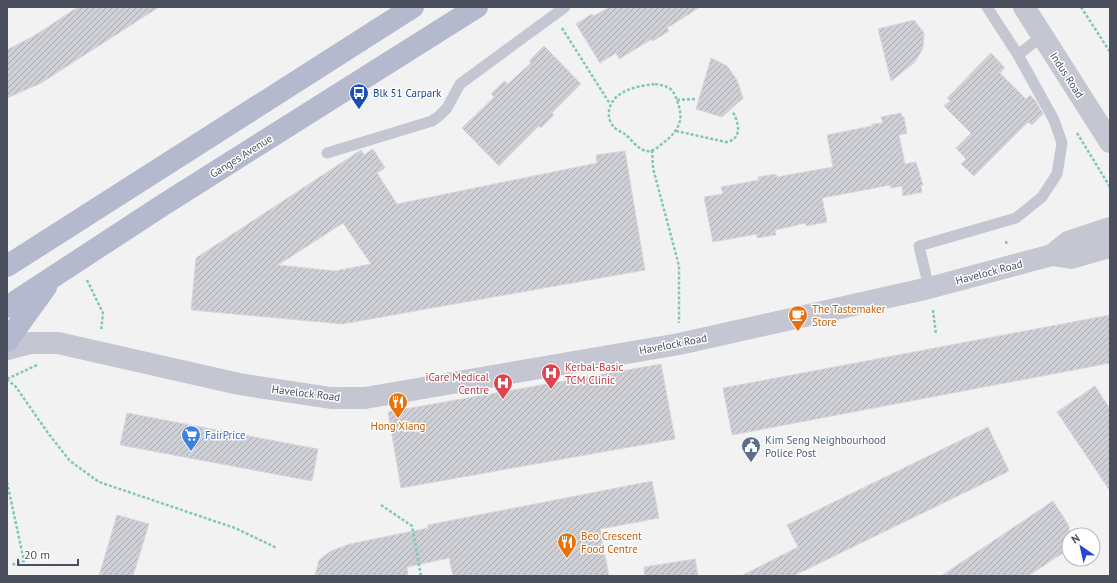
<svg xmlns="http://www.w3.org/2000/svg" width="1117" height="583" font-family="'PT Sans',sans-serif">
  <defs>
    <pattern id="building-hatch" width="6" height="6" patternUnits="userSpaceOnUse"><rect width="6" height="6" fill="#cfd0d5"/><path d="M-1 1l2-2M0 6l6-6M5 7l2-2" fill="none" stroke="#aaabb0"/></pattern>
  </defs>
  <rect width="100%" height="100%" fill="#f3f2f2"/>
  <path fill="url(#building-hatch)" stroke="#d6d6dc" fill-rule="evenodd" d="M78,7h81l-118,76 -34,15v-48l27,-14z
    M609,7h91l-33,21 2,3 -16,10 -1,-2 -33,20 -3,-6 -16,10 -24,-39 16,-10 2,2z
    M914,20l10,13 -1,15 -8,14 -24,19 -13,-52z
    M544,46l37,38 -29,29 2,2 -13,13 -2,-2 -40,40 -37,-38 32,-31 -3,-3 13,-13 4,3 23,-21 -2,-2z
    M991,53l14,15 -5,5 26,26 4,-4 5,5 8,14 -11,11 -4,-3 -54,54 -13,-12 5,-5 -10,-11 15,-15 -27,-27 6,-5 -3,-3z
    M711,58l16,8 10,14 6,18 -21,19 -26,-8z
    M901,113l1,4h2l3,16 -8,2 6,29 11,-2 7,23 -2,1 1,6 -19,4 -1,-10 -11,2 -1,-3 -68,13 5,24 -21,4v-3l-31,7 1,5 -19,3v-4l-44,8 -9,-45 19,-3 -2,-7 38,-7 -1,-3 18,-3 1,3 11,-2 45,-8 -6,-32 45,-9v-2l11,-1 -2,-6z
    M373,149l12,19 -8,5 20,31 200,-41 -1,-8 29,-4 20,119 -303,54 -151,-14 5,-52 165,-108 3,5zM343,223l28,41 -36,7 -57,-6z
    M1110,315v48l-378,72 -9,-47z
    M661,364l14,75 -274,49 -13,-76z
    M1095,386l15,23v82l-53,-79z
    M127,413l191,36 -6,32 -192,-36z
    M988,427l21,44 -216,105h-52l57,-29 -11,-22z
    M652,481l7,37 -59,11 9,47h-156l-4,-18 -42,9 1,9h-93l4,-16 12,-9 19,-7 78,-16v-3z
    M1053,501l16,25v23l-41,27h-87z
    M117,515l32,9 -16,52h-34z
    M695,559l3,17h-53l-1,-9z"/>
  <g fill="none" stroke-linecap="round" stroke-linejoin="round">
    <path stroke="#80c7b9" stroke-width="2.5" stroke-dasharray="3 2" stroke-linecap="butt" d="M1081,7l29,45
      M562,28l48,76
      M655,84c4,1 9,1 12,3 4,1 8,7 9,11 9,21 4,32 -13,45 -5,4 -10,9 -16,8 -9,-1 -16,-12 -22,-17 -4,-2 -10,-5 -12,-8 -3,-4 -5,-10 -4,-15 3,-21 29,-25 46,-27z
      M677,100l20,-1
      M676,131l50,11c17,-2 13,-21 6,-31
      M1077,133l33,54
      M652,150l1,18 26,98v57
      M1006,241l1,5
      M87,280l16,33 -2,18
      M933,310l3,25
      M7,379l9,8 32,46 22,28 29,21 136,46 42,20
      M7,379l30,-14
      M7,482l17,79 -13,4
      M381,505l31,21 9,50"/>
    <path stroke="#c4c7d1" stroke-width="11" d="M1018,55l24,-19
      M327,153l105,-32 7,-5 8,-8 13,-24 105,-77
      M929,288l-10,-42 97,-28 26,-21 15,-23 5,-31 -8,-23 -36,-65 -31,-48"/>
    <path stroke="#c4c7d1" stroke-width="22" d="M1024,7l86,135
      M1052,255l16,-13 42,-14
      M7,349l23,-6h28l181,41 92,14h34l314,-54 250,-56 123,-33 19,3 39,-11"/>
    <path stroke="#b4b9cd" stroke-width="22" d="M7,266l406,-259
      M7,307l156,-102 314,-198
      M7,341l39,-54"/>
  </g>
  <defs>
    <g id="bus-pin" transform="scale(1)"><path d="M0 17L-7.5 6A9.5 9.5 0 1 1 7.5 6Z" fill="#1a4fb4" stroke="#fff"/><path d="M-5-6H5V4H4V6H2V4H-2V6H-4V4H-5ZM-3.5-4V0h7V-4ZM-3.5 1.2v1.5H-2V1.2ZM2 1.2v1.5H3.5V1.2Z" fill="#fff"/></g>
    <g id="cafe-pin" transform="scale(1)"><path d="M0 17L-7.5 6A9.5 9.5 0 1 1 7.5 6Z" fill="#e8710a" stroke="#fff"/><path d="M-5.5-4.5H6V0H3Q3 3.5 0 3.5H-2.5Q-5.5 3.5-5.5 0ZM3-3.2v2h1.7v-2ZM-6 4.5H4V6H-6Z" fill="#fff"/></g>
    <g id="hospital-pin" transform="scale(1)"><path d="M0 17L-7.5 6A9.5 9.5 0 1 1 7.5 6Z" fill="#e0444e" stroke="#fff"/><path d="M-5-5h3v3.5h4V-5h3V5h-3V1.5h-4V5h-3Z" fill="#fff"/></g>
    <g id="restaurant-pin" transform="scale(1)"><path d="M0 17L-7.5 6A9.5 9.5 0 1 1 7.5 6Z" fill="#e8710a" stroke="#fff"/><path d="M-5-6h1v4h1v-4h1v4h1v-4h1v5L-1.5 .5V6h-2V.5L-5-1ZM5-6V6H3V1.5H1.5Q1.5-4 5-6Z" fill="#fff"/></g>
    <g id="supermarket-pin" transform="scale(1)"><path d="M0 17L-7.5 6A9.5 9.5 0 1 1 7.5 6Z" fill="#3f7fe0" stroke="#fff"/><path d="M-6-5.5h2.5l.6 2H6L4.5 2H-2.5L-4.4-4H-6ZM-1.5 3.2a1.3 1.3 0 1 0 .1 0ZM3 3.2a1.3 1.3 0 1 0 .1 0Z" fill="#fff"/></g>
    <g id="civic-pin" transform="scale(1)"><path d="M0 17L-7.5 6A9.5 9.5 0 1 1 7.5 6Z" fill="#5c6f8a" stroke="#fff"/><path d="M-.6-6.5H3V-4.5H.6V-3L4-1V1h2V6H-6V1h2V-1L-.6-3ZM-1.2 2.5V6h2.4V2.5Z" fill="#fff"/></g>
  </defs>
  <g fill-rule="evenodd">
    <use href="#bus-pin" x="359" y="93"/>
    <use href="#cafe-pin" x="798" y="315"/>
    <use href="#hospital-pin" x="551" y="373"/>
    <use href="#hospital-pin" x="503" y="383"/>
    <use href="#restaurant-pin" x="398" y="402"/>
    <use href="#supermarket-pin" x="191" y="435"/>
    <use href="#civic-pin" x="751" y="446"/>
    <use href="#restaurant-pin" x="567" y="542"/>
  </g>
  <g text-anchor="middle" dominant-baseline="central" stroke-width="3" stroke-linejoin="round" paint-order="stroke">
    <g font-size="11" fill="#4b4f5d" stroke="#fff">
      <text transform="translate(1067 75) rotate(57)">Indus Road</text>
      <text transform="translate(241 156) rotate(-32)">Ganges Avenue</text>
      <text transform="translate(989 272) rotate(-15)">Havelock Road</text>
      <text transform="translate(673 344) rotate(-11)">Havelock Road</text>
      <text transform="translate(306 393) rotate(7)">Havelock Road</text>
    </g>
    <g font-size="11" fill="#164399" stroke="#fff" text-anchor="start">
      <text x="373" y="93">Blk 51 Carpark</text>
    </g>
    <g font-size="11" fill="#c56008" stroke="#fff" text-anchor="start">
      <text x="812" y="309">The Tastemaker<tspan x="812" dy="13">Store</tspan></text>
      <text x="398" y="426" text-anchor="middle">Hong Xiang</text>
      <text x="581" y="536">Beo Crescent<tspan x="581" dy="13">Food Centre</tspan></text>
    </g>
    <g font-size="11" fill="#be3a42" stroke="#fff" text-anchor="start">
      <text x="565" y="367">Kerbal-Basic<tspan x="565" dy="13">TCM Clinic</tspan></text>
      <text x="489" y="377" text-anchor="end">iCare Medical<tspan x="489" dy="13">Centre</tspan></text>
    </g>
    <g font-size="11" fill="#366cbe" stroke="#fff" text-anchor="start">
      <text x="205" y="435">FairPrice</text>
    </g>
    <g font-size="11" fill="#4e5e75" stroke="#fff" text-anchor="start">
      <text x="765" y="440">Kim Seng Neighbourhood<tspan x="765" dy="13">Police Post</tspan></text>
    </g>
  </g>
  <rect width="1117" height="583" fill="none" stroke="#4b4f5d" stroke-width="16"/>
  <g transform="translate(1081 547) rotate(326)"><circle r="19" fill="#ffffff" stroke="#b7b9be"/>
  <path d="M0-3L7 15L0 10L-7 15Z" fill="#2b43d3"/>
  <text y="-6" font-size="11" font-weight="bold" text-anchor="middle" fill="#4b4f5d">N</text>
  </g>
  <path d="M18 559v6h60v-6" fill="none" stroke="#4b4f5d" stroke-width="2"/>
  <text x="24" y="559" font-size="12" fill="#4b4f5d" stroke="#ffffff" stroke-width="3" paint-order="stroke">20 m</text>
</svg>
